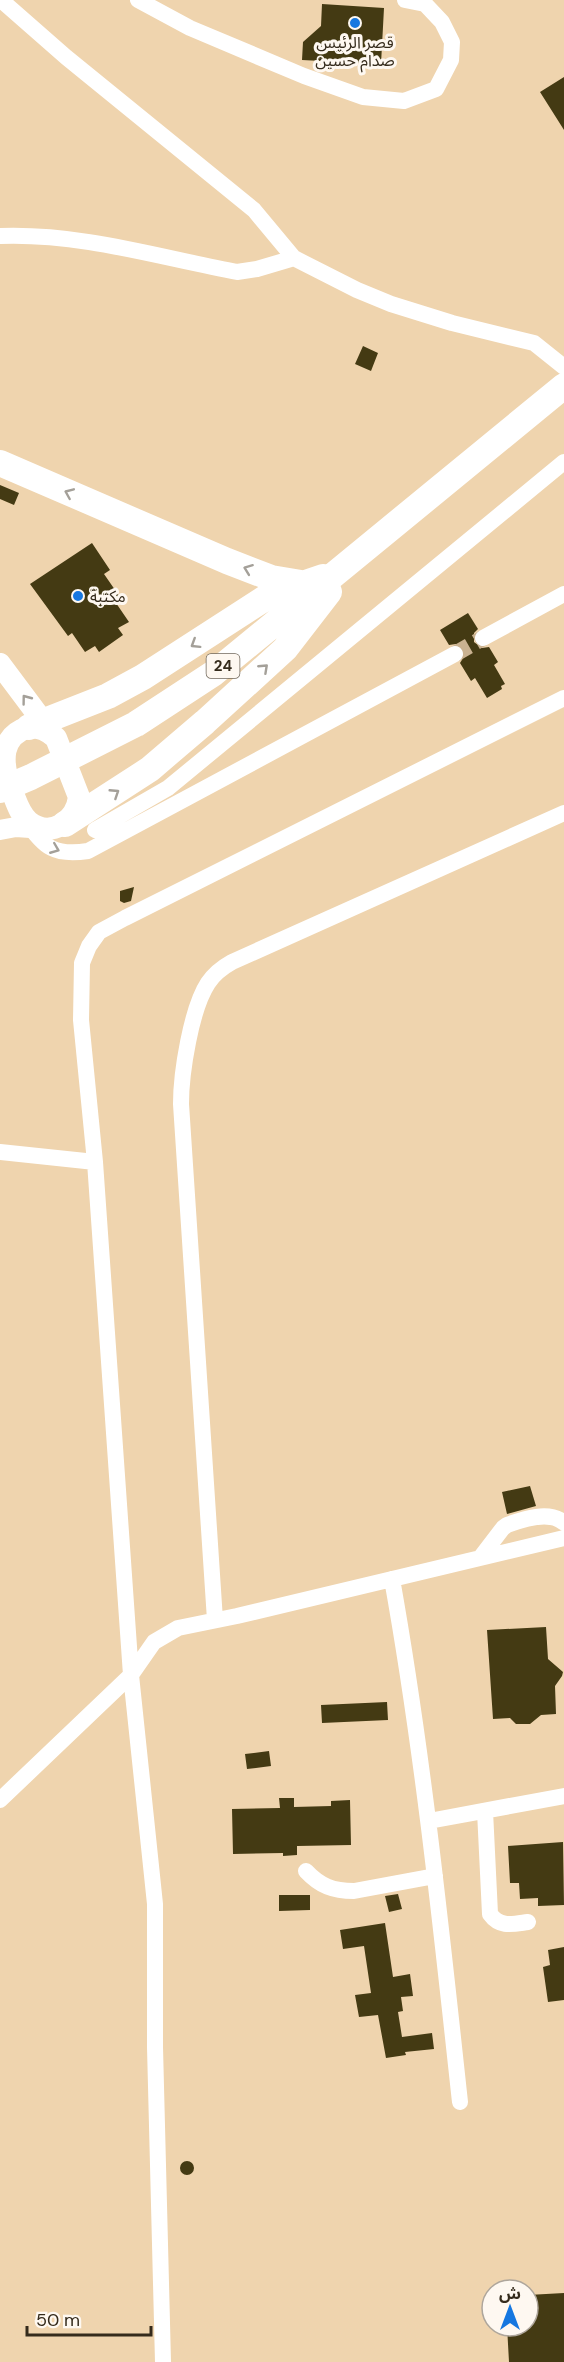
<svg xmlns="http://www.w3.org/2000/svg" width="564" height="2362" font-family="'DM Sans','Noto Sans Arabic',sans-serif">
  <rect width="100%" height="100%" fill="#efd4ae"/>
  <path fill="#443a13" d="M322,4l62,4 -3,56 -79,-4 1,-18 18,-16z
    M564,77v53l-24,-38z
    M363,346l15,7 -7,18 -16,-7z
    M0,485l19,8 -5,12 -14,-6z
    M92,543l18,27 -6,4 18,26 -6,3 13,19 -11,6 5,7 -24,17 -4,-6 -10,6 -13,-19 -4,3 -38,-52z
    M468,613l10,16 -4,4v9l8,6 7,-1 9,15 -4,3 11,19 -4,2 1,3 -15,9 -12,-20 -4,3 -11,-18 5,-8 -1,-6 -8,-5 -7,1 -9,-15z
    M134,887l-3,14 -7,2 -4,-2v-10z
    M530,1486l6,20 -29,8 -5,-22z
    M546,1627l2,32 15,13 -1,4 -7,10 1,28 -15,1 -11,9h-14l-6,-6 -17,1 -6,-89z
    M387,1702l1,18 -66,3 -1,-18z
    M269,1751l2,15 -24,3 -2,-15z
    M279,1798h15v9l37,-1v-5l19,-1 1,45 -54,1v9l-14,1v-3l-50,1 -1,-45 48,-1z
    M563,1842l1,63 -26,1v-8l-18,1 -1,-16h-9l-2,-37z
    M398,1894l4,15 -13,3 -4,-16z
    M279,1895h31v15l-31,1z
    M385,1923l8,54 17,-3 3,22 -12,1 2,14 -5,1 4,25 30,-4 2,16 -29,3 1,3 -20,3 -8,-43 -19,2 -4,-22 16,-2 -7,-47 -21,3 -3,-19z
    M564,1947v53l-16,2 -5,-35 7,-2 -2,-15z
    M180 2168a7 7 0 1 1 14 0a7 7 0 1 1-14 0Z
    M564,2293v69h-55l-2,-36h21v-31z"/>
  <g fill="none" stroke-linecap="round" stroke-linejoin="round">
    <path stroke="#cab291" stroke-width="16" stroke-dasharray="16 8" stroke-linecap="butt" d="M455,654l28,-16"/>
    <path stroke="#fff" stroke-width="16" d="M1,0l65,57 188,153 40,48 63,32 34,14 61,19 82,20 30,24
      M138,0l52,28 114,48 59,21 41,4 32,-12 15,-29 1,-18 -10,-20 -17,-18 -20,-4
      M0,236c81,-3 158,21 237,36l20,-3 37,-11
      M483,638l81,-44
      M26,821c18,27 29,35 62,30l367,-197
      M95,830l73,-42 396,-326
      M0,1152l95,10
      M480,1558l23,-30 4,-3c16,-6 43,-15 57,-2
      M392,1579c31,174 49,348 68,523
      M215,1620l-34,-516c0,-31 10,-95 27,-121 6,-9 15,-16 24,-21l332,-149
      M0,1800l131,-125 -36,-513 -14,-142 1,-57 7,-17 10,-14 26,-14 439,-220
      M485,1811l5,103c10,14 23,10 38,8
      M429,1821l135,-25
      M306,1871c14,15 27,20 48,20l81,-15
      M163,2362l-8,-315v-143l-24,-229 23,-33 24,-14 59,-12 327,-78"/>
    <path stroke="#fff" stroke-width="20" d="M0,830l16,-3 29,2"/>
    <path stroke="#fff" stroke-width="22" d="M0,664l53,71
      M29,727c11,0 18,3 27,11l23,59c-3,24 -28,42 -50,25 -10,-8 -13,-22 -18,-33 -10,-27 -11,-53 18,-62z"/>
    <path stroke="#fff" stroke-width="26" d="M0,463l227,98 44,17 30,5
      M29,727l79,-31 35,-19 127,-82 53,-18
      M0,790l31,-13 105,-53 78,-51 350,-287
      M65,824l85,-55 55,-47 80,-73 44,-57"/>
  </g>
  <defs><path id="oneway-chevron" d="M-2-3.5L2.5 0L-2 3.5" fill="none" stroke-width="1.6" stroke-linecap="round" stroke-linejoin="round" transform="scale(1.5)"/></defs>
  <g stroke="#a4a099">
    <use href="#oneway-chevron" transform="translate(69 493) rotate(-157)"/>
    <use href="#oneway-chevron" transform="translate(248 569) rotate(-159)"/>
    <use href="#oneway-chevron" transform="translate(195 644) rotate(148)"/>
    <use href="#oneway-chevron" transform="translate(264 668) rotate(-43)"/>
    <use href="#oneway-chevron" transform="translate(26 699) rotate(-127)"/>
    <use href="#oneway-chevron" transform="translate(115 793) rotate(-33)"/>
    <use href="#oneway-chevron" transform="translate(55 849) rotate(22)"/>
  </g>
  <g fill="#1677e0" stroke="#fef8f1" stroke-width="2">
    <circle cx="355" cy="23" r="6"/>
    <circle cx="78" cy="596" r="6"/>
  </g>
  <g text-anchor="middle" dominant-baseline="central" stroke-width="6" stroke-linejoin="round" paint-order="stroke">
    <rect fill="#fef8f1" stroke="#71685c" stroke-width="1.5" x="206.5" y="654" width="33" height="24" rx="4.5"/>
    <g font-size="15" font-weight="bold" fill="#352b1c">
      <text x="223" y="666">24</text>
    </g>
    <g font-size="16" fill="#352b1c" stroke="#fef8f1">
      <text x="355" y="42">قصر الرئيس<tspan x="355" dy="18">صدام حسين</tspan></text>
      <text x="90" y="596" text-anchor="start">مكتبة</text>
    </g>
  </g>
  <g transform="translate(510 2308)"><circle r="28" fill="#fef8f1" stroke="#aea69c" stroke-width="1.5"/>
  <path d="M0-4.5L10 22L0 15L-10 22Z" fill="#1677e0"/>
  <text y="-9" font-size="16" font-weight="bold" text-anchor="middle" fill="#352b1c">ش</text>
  </g>
  <path d="M27 2326v9h124v-9" fill="none" stroke="#352b1c" stroke-width="3"/>
  <text x="36" y="2326" font-size="18" fill="#352b1c" stroke="#fef8f1" stroke-width="4.5" paint-order="stroke">50 m</text>
</svg>
